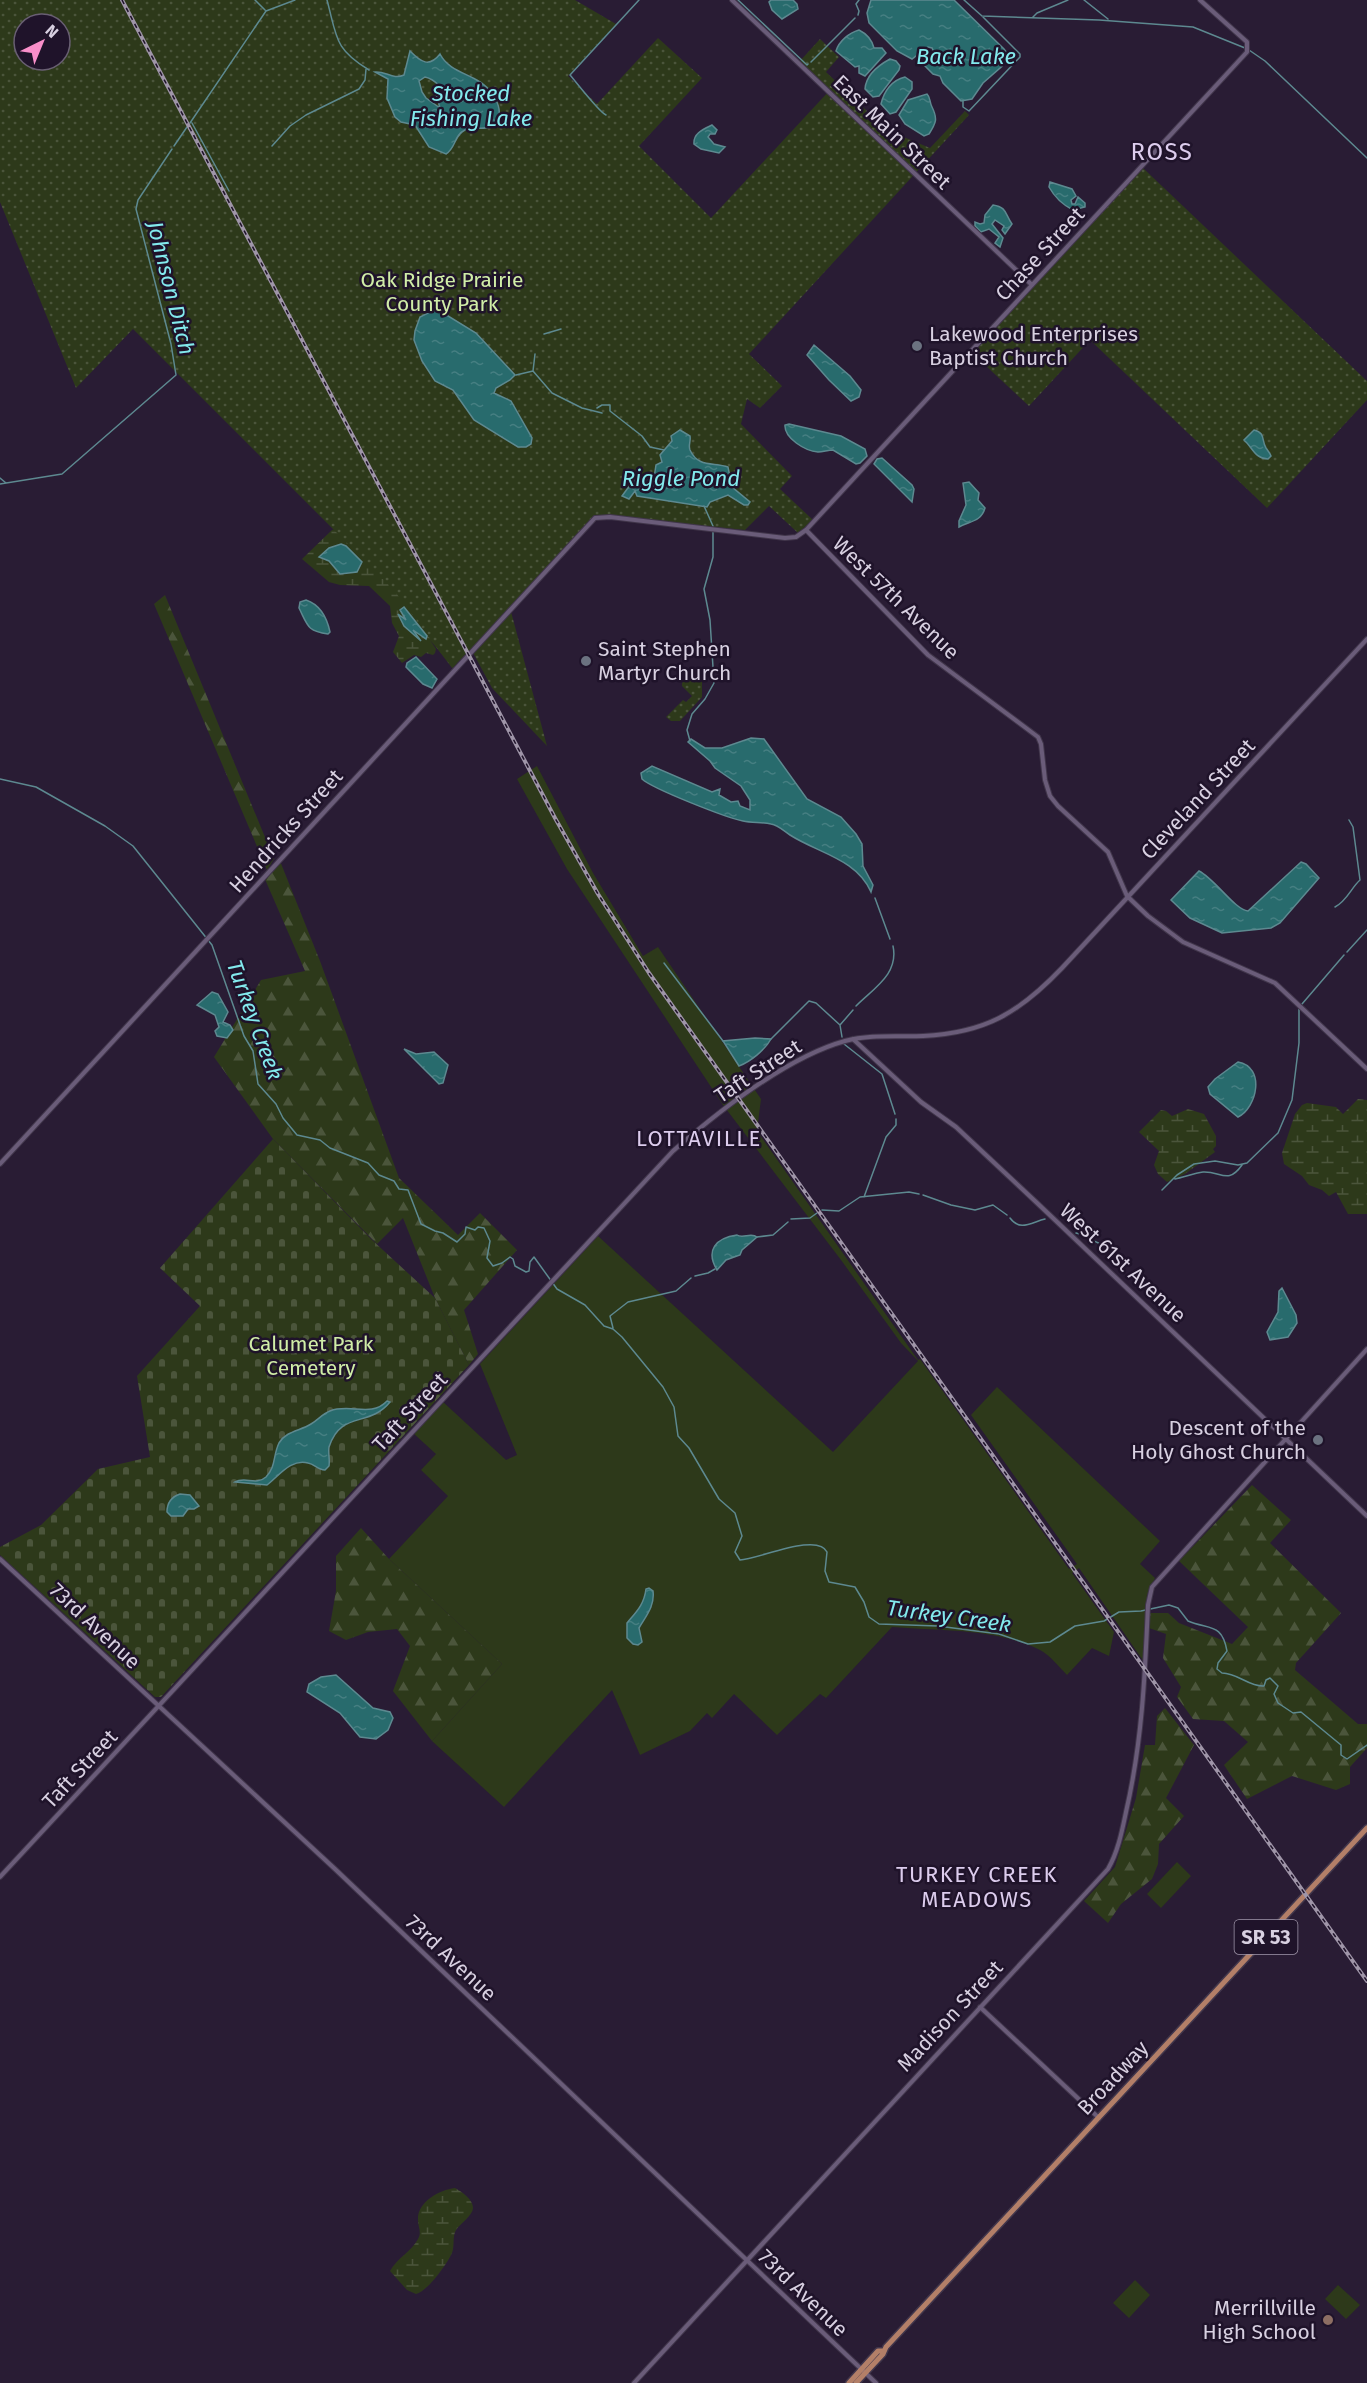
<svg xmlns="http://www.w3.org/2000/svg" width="1367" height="2383" font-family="'Fira Sans',sans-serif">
  <defs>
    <pattern id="forest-firs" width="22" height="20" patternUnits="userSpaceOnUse" patternTransform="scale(1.5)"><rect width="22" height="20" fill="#2d391a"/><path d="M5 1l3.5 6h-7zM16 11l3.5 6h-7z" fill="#4b553b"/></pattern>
    <pattern id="wetland-marsh" width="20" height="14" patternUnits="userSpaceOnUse" patternTransform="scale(1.5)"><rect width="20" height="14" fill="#2d391a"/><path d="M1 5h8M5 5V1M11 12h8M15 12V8" fill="none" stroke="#4b553b"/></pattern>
    <pattern id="cemetery-stones" width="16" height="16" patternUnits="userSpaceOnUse" patternTransform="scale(1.5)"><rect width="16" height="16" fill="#2d391a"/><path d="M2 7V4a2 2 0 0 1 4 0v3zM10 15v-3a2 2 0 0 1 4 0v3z" fill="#4b553b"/></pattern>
    <pattern id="park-dots" width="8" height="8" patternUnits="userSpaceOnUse" patternTransform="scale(1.5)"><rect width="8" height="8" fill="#2d391a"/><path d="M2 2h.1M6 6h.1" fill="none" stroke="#4b553b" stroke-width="1.8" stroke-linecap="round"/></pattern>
    <pattern id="water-ripples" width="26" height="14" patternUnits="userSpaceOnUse" patternTransform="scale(1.5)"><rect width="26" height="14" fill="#286b6d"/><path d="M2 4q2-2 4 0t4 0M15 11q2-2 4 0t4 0" fill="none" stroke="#467f82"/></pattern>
  </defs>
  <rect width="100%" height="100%" fill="#291c34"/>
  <path fill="#2d391a" d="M537,766l56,107 50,83 15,-9 103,152 -4,32 161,229 2,-1 149,210 8,-5 -106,-149 26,-28 163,154 -20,23 15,14 -8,17 -3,67 -65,-94 -7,5 42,59 -5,24 -17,-8 -25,27c-8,-8 -17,-20 -27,-25 -44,-22 -100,-19 -148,-23l-66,71 -6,-4 -43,41 -43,-41 -22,24 -5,-5 -17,18 -50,24 -28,-65 -108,117 -72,-66 70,-77 -113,-105 59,-63 -27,-26 15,-16 -23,-21 29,-32 64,59 11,-5 -37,-91 118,-128 235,216 85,-91 -17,-18 -60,-83 -118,-155 -156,-236 -50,-90z
    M1177,1862l14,14 -30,32 -14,-14z
    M1135,2280l15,15 -21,23 -16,-15z
    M1338,2285l22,20 -14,14 -21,-20z"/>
  <path fill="url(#forest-firs)" d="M165,595l109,264 -7,11 -113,-266z
    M280,861l40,100 79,217 59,57 22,-22 37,37 -53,60 14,44 -9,11 -34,-67 -32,-80 -26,26 -104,-105 -59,-82 47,-77 44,-9 -41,-94z
    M1252,1485l39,35 -21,23 71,70 -45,50 -1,7 63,54h9v24l-17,19v17l-14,6 -44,-14 -45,23 -23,-34 24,-23 -24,-21 -31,-2 -16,-22 4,-10 -18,-29 3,-24 -17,-6 -1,-15h20l11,10 53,21 16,-17 -69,-66z
    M361,1528l28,31 113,105 -70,77 -39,-50 17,-45 -13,-17 -29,3 -22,8 -17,-9 7,-40v-35z
    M1165,1708l29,37 -28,53 18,18 -25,28 -1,20 -6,15 -31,25 -13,19 -24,-22 31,-34 21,-69 9,-53h10l2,-29z"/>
  <path fill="url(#wetland-marsh)" d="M342,527l102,116 13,20 -4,5 -23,-28 6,9 -1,4 -2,2 -7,-2 -5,4 -7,-2 -12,8 -9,-11 6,-16 -7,-13 -2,-17 -21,-20 -29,-1 -11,-3 -27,-23 30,-29z
    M1358,1099l9,1v114h-19l-12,-22 -7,4 -7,-6 -13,-5 -7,-9 -18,-12 -2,-11 13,-39 7,-9 5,-2 29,4 7,7z
    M1188,1109l16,5 12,22v10l-3,3 2,3 -30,22 -18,8 -9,-8 -4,-9 5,-14 -20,-19 22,-22 5,1 6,5z
    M455,2188c7,4 18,11 18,20 0,7 -13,16 -17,22 -4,7 -1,15 -4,23 -5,11 -24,38 -36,41l-9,-4 -17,-19c7,-13 22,-20 28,-32 4,-7 0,-12 0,-19 -1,-18 21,-30 37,-32z"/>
  <path fill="url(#cemetery-stones)" d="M273,1139l98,100 64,59 34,67 -308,332h-6l-155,-142v-8l41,-22 57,-56 52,-12 -13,-81 63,-70 -40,-38z"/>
  <path fill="url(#park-dots)" fill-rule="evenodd" d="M0,0h575l41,24 -48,52 29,28 61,-66 44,40 -63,68 72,72 119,-128 -30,-29 20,-22 19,18 -13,15 61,58 43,18 35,-37 4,4 -220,239 33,32 -22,22 -13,-9 -6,25 51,52 -12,13 33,31 -15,13 -29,-27 -24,24 -149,-15 -86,93 37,138 -55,-58 -21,-39 -19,19 -59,-79 -260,-260 -57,59 -76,-186zM24,24h36v36h-36z
    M1143,168l224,213v19l-100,108 -177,-168 -61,66 -57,-53z
    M695,672l7,5v20l-22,24h-9l-5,-4 17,-17 3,2 6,-6 -10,-10v-3z"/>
  <path fill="url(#water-ripples)" stroke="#5d8990" stroke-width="1.5" fill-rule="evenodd" d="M771,0h22l4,4 1,5 -16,10 -10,-9 -3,-8z
    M871,0h83l50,49 5,7 -1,5 -25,22 -11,16 -11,2 -18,-18 -3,-7 -7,-2 -9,-9 11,-11 -3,-6 -4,-1 -16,12 -15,-8 -28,-28 -2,-10z
    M859,30c8,4 13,10 15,18h8l4,5 -21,23 -6,-3v-7l-4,1 -19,-16c3,-10 13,-18 23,-21z
    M410,51c11,11 19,17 30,3 7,14 22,18 35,25 16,8 32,30 20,46 -10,6 -20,1 -30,5 -11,5 -9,18 -19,24l-17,-7 -14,-22 -14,-3 -6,-5 -8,-19 1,-19 -13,-7c11,-1 18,8 29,3zM425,77c10,2 21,14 23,24l-12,-7 4,14 -14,-10 -4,-6 -3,-11z
    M890,59l6,2 4,5 -1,4 -20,26 -6,1 -8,-8c1,-15 14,-24 25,-30z
    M905,77l7,5v7l-16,23 -6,2 -9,-10c3,-13 11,-24 24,-27z
    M927,94c4,4 2,7 5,13 6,12 4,16 -3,27l-5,2 -19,-12 -6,-9 9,-15z
    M712,125l5,5 -2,4h-5l-2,3 6,7 11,3 -6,6 -18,-4 -7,-5c-1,-11 10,-15 18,-19z
    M1050,182l22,7 4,7 -5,4 1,4h3l3,-7 7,6v4l-12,3c-10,-5 -19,-14 -24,-23z
    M993,205c14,2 12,9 19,19l-7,10 -3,-4 2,-4 -9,-6 -3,4 11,14 -3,9 -5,-4 4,-6 -10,-8 -8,3 -6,-6v-4l5,2 4,-1 1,-8z
    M434,310l6,1 36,22 39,42 -5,5 -14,8 -2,5 17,8 21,37 -1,6 -5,3h-8l-44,-27 -21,-30 -18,-9 -13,-20 -8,-21 1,-9 5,-14z
    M814,345l36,31 11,14 -2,7 -8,4 -22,-21 -22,-25z
    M789,424l52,12 24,13 2,7 -7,7 -4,1 -23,-14c-5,0 -10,2 -15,2 -13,-1 -34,-14 -33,-27z
    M680,430l10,6c1,6 -2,9 0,14 8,18 24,12 38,17l4,20 18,15 -2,3h-4l-16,-10 -18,7 -3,5 -70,-11 -2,-5 -6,8 -7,-3 14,-19 18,1 2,-13 6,-3 -2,-7 12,-14 -1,-5z
    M1254,430c12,3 7,10 12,18 2,3 4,5 5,8l-3,3c-14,-1 -15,-11 -24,-19z
    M882,458l30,27 2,4 -2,13 -38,-38 3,-5z
    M969,482l10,11 -1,7 7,8c-4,14 -15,13 -26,19v-6l7,-16 -3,-22z
    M341,544l5,2 16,16 -5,10 -17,2 -11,-13 -10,-4 10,-9z
    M306,600c15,5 21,18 24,32l-2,2c-21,-3 -20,-8 -29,-26l1,-6z
    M404,607l23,29 -1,3 -13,-9 8,11 -17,-15 -6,-12 8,6 -6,-10z
    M416,657l21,22 -5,9 -9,-4 -17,-17 1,-4z
    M751,738l13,1 43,60 34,18 15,17 6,10 1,22 10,19 -2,7c-14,-33 -53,-39 -81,-57 -6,-4 -12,-10 -19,-11 -9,-2 -19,-1 -28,-3 -16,-3 -90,-32 -101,-42l-1,-6 11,-7 60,26 8,-3 -1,6 12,7 7,-1 2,5 10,4v-10l-9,-14 -26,-18 -5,-7 -22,-19 3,-3 14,9h17z
    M1301,862l5,2 13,14 -39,45 -9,5 -49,5 -32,-15 -19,-18 28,-29c16,8 36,39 49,40z
    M212,992l6,2 10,18 -5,10 7,3 3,5 -6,8 -10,-2 -2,-5 4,-4 -4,-12 -18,-10z
    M755,1038l16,1c-6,11 -21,23 -32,27l-16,-25z
    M404,1049l12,5 18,-2 14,13 -5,18 -4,1z
    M1238,1062c28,5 19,46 0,55l-28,-23 -2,-7 7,-8z
    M737,1235c6,4 14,-3 20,2l-15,13 -2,5 -14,5 -9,10c-12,-20 -1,-32 20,-35z
    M1282,1288l14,27 1,8 -9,14 -18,3 -3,-8 11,-20 1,-21z
    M387,1401l3,1c-21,26 -49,8 -61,45 -1,6 1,13 0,19l-4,4c-8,0 -10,-6 -17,-7 -17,-5 -30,14 -41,22l-32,-3c10,-6 21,4 31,-5 10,-10 7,-22 13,-34 7,-12 21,-12 32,-19 7,-4 11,-10 19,-13 20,-8 41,7 57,-10z
    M180,1494l10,1 9,11 -5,3h-6l-5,7h-12l-4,-4c0,-9 4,-15 13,-18z
    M649,1588l4,3c2,15 -7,25 -14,37l3,14 -4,3 -5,-1 -6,-6v-15c9,-11 17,-18 19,-34z
    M336,1675l37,33 17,4 3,6 -5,12 -12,9 -16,-2 -20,-24 -33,-21 2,-8 12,-7z"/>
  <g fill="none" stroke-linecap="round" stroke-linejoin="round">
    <path stroke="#5d8990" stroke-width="1.5" d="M255,0l10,10
      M327,0c10,37 7,49 42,70
      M738,0l69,65 1,-1
      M964,0l18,16 117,4 94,7 52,21
      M1084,0l24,19
      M858,15l1,-4 -3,-7 3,-4
      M1032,18l5,-5 31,-13
      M1249,50l16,11 102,97
      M811,62l44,-44
      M963,101v6l6,4 51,-54v-3l-37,-37
      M606,115c-7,-3 -29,-32 -36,-40l69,-75
      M190,123l76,-112 29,-11
      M192,123l37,68
      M174,146l13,-19
      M272,146l18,-20 16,-11 53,-26 6,-9 1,-11
      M544,334l17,-5
      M535,354l-2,17 19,22 30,15 20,5
      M516,375l17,-4
      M597,408l5,-3h8v6l32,25 8,11 14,3
      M0,478l6,5
      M0,484l62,-10 114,-99 -5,-31 -35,-135 2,-9 34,-51
      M704,506l9,20
      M690,741l-3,-11 5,-16 13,-15 9,-16 -4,-63 -6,-31 9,-32v-25
      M0,779l36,8 69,39 28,20 79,99 32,91 9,15 5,33 18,20 7,14 14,17 23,5 10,8 38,15 11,12 15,6 5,8 9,1 13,34 14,7 8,2 14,9 8,-8 1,-7 9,3 3,-3 6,1 6,13 -3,17 6,8 9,-3 8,-6 3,2 2,7 11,6 3,-1 1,-9 4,-5 23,32 28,16 19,21 9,3 9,8 41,50 11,20 4,29 11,12 30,51 16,14 7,23 -7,16 5,8c19,-1 78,-28 87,-8l-2,19 4,11 26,5 9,15 5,15 10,7 59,2 61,8 29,10 22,-2 25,-16 29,-5 15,-9 22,-1 28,-6 9,3 10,13c22,9 34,2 39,30l-9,12 -1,6 5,4c16,0 27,14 42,13l2,-6 4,-2 8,8 -4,8 4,9 15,10 8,-1 40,33v10l6,4 20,-14
      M875,898l15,41
      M1335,907c12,-6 16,-19 25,-27l-7,-53 -4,-7
      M1347,952l20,-22
      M664,963l59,78
      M1302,1004l42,-49
      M856,1006c18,-18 43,-32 37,-60
      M842,1037l-2,-12 13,-15
      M771,1039l38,-38 7,2 24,22
      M844,1044l38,30 13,40
      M1175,1179c9,-2 20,-6 28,-7 18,-1 25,13 39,-7
      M1162,1190l15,-15 17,-11 21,-3 23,4 9,-2 31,-30 14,-33 7,-57v-34
      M923,1195l28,10 24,5 18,-5 14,10
      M864,1197l22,-60 10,-12v-6
      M822,1210l17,1 21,-14 49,-5 10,2
      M1010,1218c10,14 22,4 35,1
      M791,1219l19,-1 7,-5
      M1076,1233c13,2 21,15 36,10
      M757,1237l16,-2 15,-13
      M695,1276l13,-3 7,-4
      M613,1328l-3,-12 18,-14 48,-11 15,-13"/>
    <g stroke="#41364b" stroke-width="6">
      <path id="secondary" d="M732,0l300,285
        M806,530l122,125 110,82 3,7 4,36 5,16 8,10 50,46 19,44 21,20 35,26 92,41 92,86
        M853,1039l68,63 35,25 79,74 332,315
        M0,1164l595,-646 15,-1 175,21 11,-1 10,-7 441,-478v-10l-47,-42
        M0,1559l335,310 541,514
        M0,1877l673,-726c46,-40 114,-94 172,-110 25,-7 52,-4 78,-5 63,-3 97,-24 139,-68l305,-329
        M980,2007l119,111
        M634,2383c158,-171 316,-343 474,-514 10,-17 14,-38 18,-57 16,-69 19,-136 22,-207l4,-18 215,-238"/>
    </g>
    <g stroke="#41364b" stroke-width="8">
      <path id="primary" d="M849,2383l29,-32h5
        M856,2383l27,-29 3,-7 481,-519"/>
    </g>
    <use href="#secondary" stroke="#6a5c79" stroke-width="4"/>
    <use href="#primary" stroke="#b37f68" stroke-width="5"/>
    <g stroke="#9f95a8" stroke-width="4">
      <path id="rail" d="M122,0l433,818 43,76 51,79 718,1008"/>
    </g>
    <use href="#rail" stroke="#1f132a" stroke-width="1.5" stroke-dasharray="4.5" stroke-linecap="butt"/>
  </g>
  <g fill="#6b7280" stroke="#1f132a" stroke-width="2">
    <circle cx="917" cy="346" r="6"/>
    <circle cx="586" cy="661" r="6"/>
    <circle cx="1318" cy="1440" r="6"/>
  </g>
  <circle fill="#8d6e63" stroke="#1f132a" stroke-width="2" cx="1328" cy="2320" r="6"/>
  <g text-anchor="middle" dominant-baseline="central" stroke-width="5" stroke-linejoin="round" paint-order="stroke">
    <rect fill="#1f132a" stroke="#a097aa" stroke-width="1.5" x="1234.5" y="1920" width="63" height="34" rx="4.5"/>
    <g font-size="20" font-weight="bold" fill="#d8d0e1">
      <text x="1266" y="1937">SR 53</text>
    </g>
    <g font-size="21" fill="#d8d0e1" stroke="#1f132a">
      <text transform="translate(892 132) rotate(44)">East Main Street</text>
      <text transform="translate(1040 254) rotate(-47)">Chase Street</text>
      <text transform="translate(896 598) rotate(44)">West 57th Avenue</text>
      <text transform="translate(1198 799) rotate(-47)">Cleveland Street</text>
      <text transform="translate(286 831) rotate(-48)">Hendricks Street</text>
      <text transform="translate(758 1071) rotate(-33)">Taft Street</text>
      <text transform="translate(1123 1263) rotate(43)">West 61st Avenue</text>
      <text transform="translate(410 1412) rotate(-47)">Taft Street</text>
      <text transform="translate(95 1626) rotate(43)">73rd Avenue</text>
      <text transform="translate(80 1769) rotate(-47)">Taft Street</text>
      <text transform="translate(451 1958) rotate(43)">73rd Avenue</text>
      <text transform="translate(950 2016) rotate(-47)">Madison Street</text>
      <text transform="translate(1113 2078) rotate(-47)">Broadway</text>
      <text transform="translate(803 2293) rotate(44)">73rd Avenue</text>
    </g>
    <g font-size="21" fill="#d0eda7" stroke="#1f132a">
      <text x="442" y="280">Oak Ridge Prairie<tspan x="442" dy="24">County Park</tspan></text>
      <text x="311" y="1344">Calumet Park<tspan x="311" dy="24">Cemetery</tspan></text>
    </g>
    <g font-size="21" fill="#d8d0e1" stroke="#1f132a" text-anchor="start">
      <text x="929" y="334">Lakewood Enterprises<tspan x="929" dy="24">Baptist Church</tspan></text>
      <text x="598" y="649">Saint Stephen<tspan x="598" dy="24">Martyr Church</tspan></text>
      <text x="1306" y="1428" text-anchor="end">Descent of the<tspan x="1306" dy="24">Holy Ghost Church</tspan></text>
      <text x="1316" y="2308" text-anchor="end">Merrillville<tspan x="1316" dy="24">High School</tspan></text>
    </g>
    <g font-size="22" font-style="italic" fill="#83eaed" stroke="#1f132a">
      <text x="966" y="56">Back Lake</text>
      <text x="471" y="93">Stocked<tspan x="471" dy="25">Fishing Lake</tspan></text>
      <text transform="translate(171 288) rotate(76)">Johnson Ditch</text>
      <text x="681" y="478">Riggle Pond</text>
      <text transform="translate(255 1020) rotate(70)">Turkey Creek</text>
      <text transform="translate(949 1616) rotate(8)">Turkey Creek</text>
    </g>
    <g font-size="22" letter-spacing="1.5" fill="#dccced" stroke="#1f132a">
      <text x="699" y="1138">LOTTAVILLE</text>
      <text x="977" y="1874">TURKEY CREEK<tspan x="977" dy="25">MEADOWS</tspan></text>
    </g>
    <g font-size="24" letter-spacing="1.5" fill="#dccced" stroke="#1f132a">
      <text x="1162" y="152">ROSS</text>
    </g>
  </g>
  <g transform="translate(42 42) rotate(43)"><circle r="28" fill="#1f132a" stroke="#695f73" stroke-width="1.5"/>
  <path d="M0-4.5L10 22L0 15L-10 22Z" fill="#f98fca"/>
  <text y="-9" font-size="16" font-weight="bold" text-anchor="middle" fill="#d8d0e1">N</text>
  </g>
</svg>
